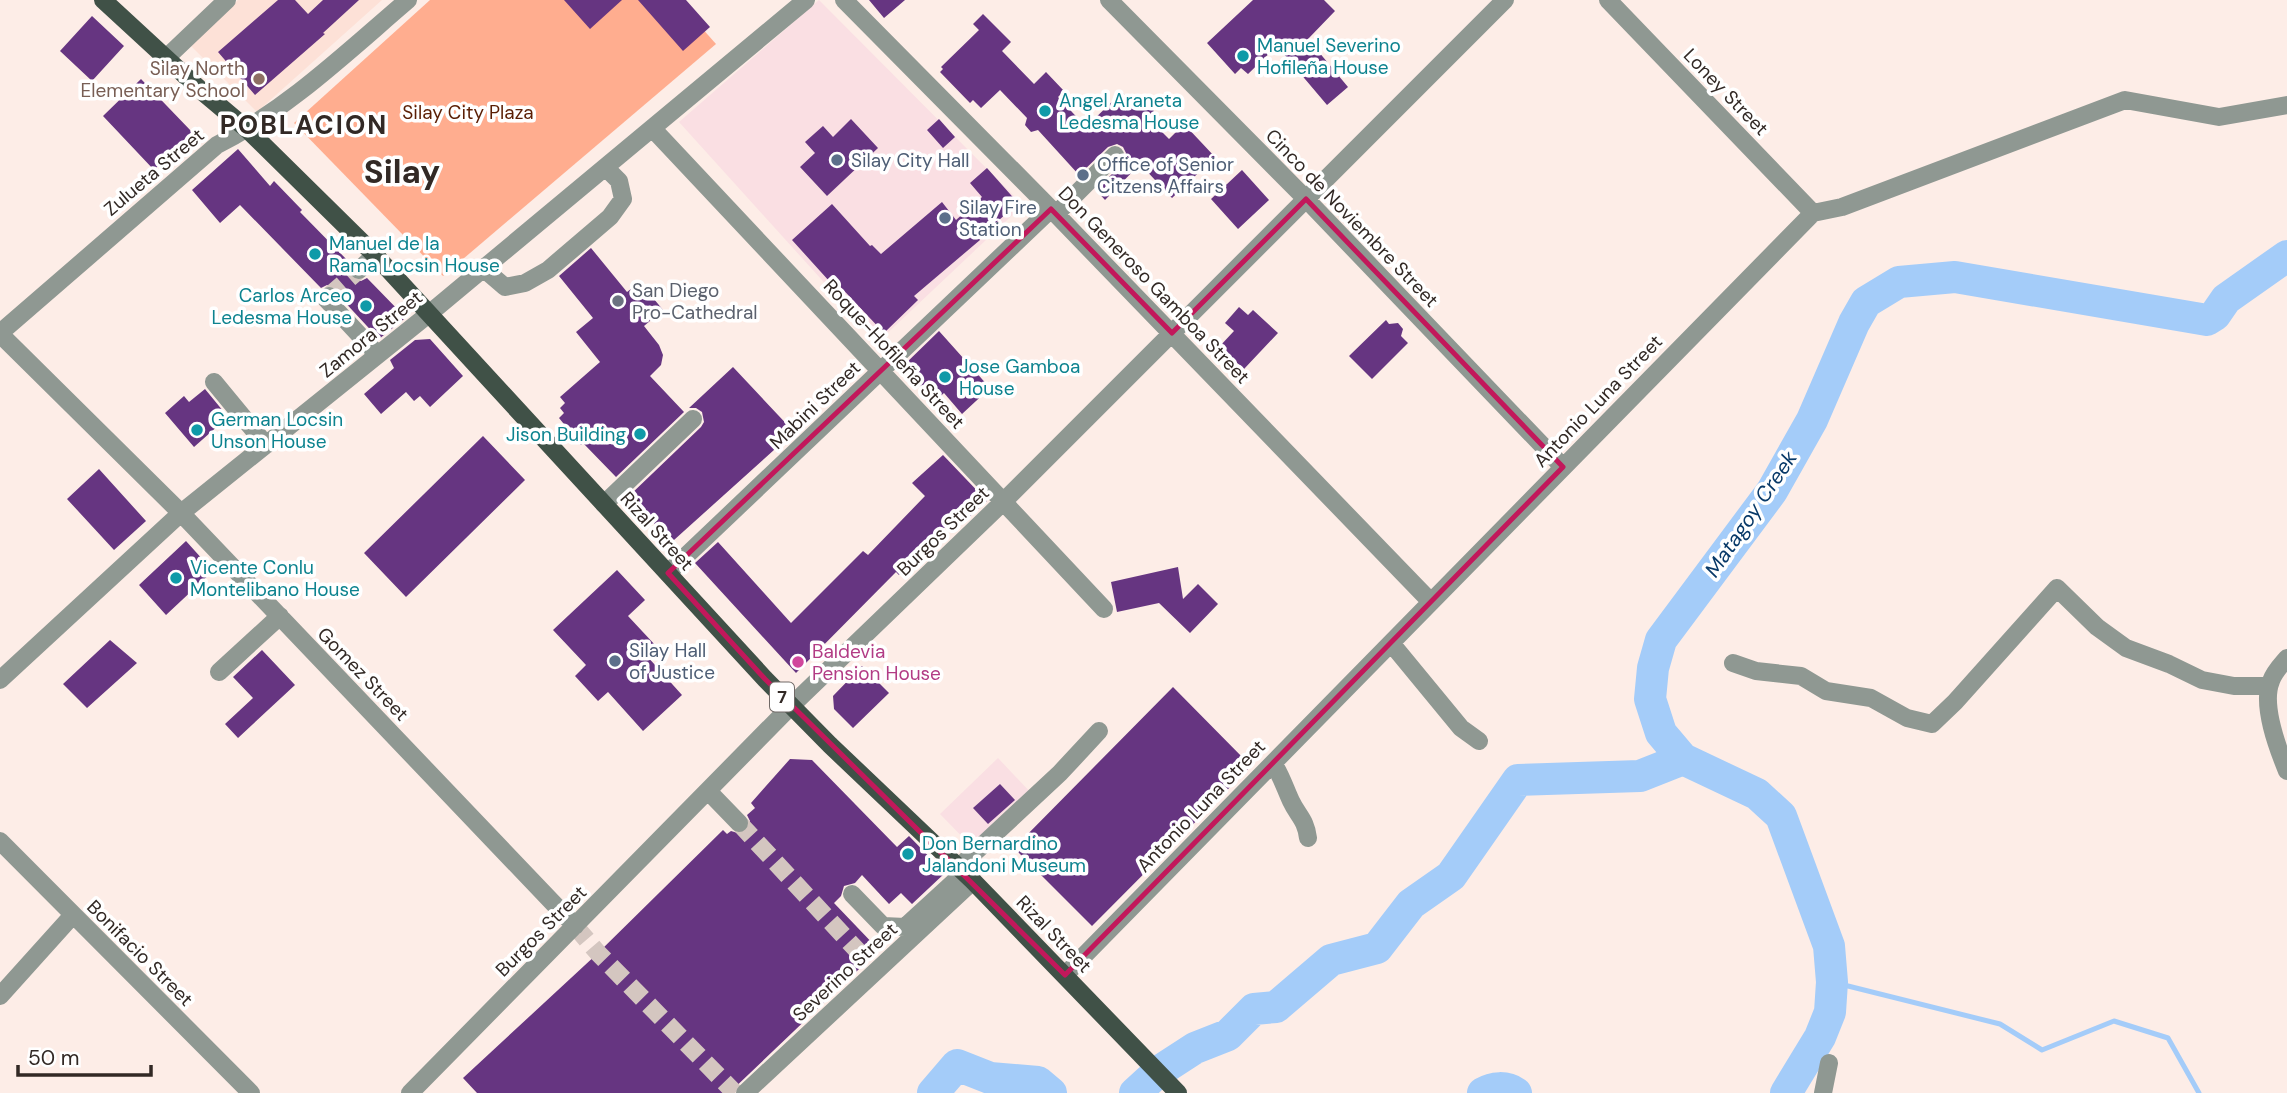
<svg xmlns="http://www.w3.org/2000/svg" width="2287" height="1093" font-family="'DM Sans',sans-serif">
  <rect width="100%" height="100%" fill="#fdede7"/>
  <path fill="#fadfe3" d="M819,0l204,205 -145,137 -199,-220z
    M998,758l35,37 -58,55 -35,-36z"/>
  <path fill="#fde1d7" d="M238,0h144l-125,112 -66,-66z"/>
  <path fill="#ffad8f" d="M430,0h247l39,44 -273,232 -149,-153z"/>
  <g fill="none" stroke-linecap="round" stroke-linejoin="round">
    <path stroke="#a4ccf9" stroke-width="5" d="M1832,982l168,42 42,26 72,-29 54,17 31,55"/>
    <path stroke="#a4ccf9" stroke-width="32" d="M933,1093l24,-28 33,13 48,4 13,11
      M1135,1093l23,-21 37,-24 33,-13 26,-26 22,-2 55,-47 46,-12 34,-44 40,-28 67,-96 122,-4 43,-17
      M1483,1093c10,-6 23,-7 33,0
      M1786,1093l34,-56 10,-25 2,-30 -3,-36 -48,-130 -24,-22 -74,-35 -22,-26 -11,-34 3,-31 8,-28 111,-149 40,-71 42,-97 12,-21 33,-20 56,-5 252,43 8,-5 11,-16 61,-43"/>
  </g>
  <path fill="#663581" d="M278,0h17l13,14 15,-14h36l-36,33 2,1 -70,61 -37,-43z
    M564,0h58l-32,29z
    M638,0h48l24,27 -27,24z
    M869,0h36l-21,18z
    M1253,0h71l11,11 -27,28 40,48 -21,18 -50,-59 -29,28 -7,-6 -6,6 -28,-31z
    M983,14l28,28 -9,9 32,33 12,-12 18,19 -6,6 28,30 36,-35 13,13 7,-6 12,12 -7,6 22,22 15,-15 31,33 -43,41 -32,-34 -35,36 -9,-10 27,-27 3,-10 -3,-6 -6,-3 -9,3 -29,28 -41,-45 -7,2 -6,-7 2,-7 -27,-28 -19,18 -8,-8 -3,3 -30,-31 3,-3 -2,-2 38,-37 -6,-6z
    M92,16l32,30 -32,35 -32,-30z
    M141,79l51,53 -38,38 -51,-54z
    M851,119l27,29 -51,48 -27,-29 15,-14 -10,-11 18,-16 10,11z
    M939,119l16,18 -12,11 -16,-18z
    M238,149l32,37 4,-5 28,29 -2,2 50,51 -2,9 3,6 10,3 6,-3 37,38v3l-25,20 -39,-42 -3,-9 -10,-3 -6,3 -81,-83 -20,18 -28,-33z
    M987,168l31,35 -39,35 1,2 -66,56 4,4 -34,33 -51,-54 -3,3 -38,-42 40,-36 38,42 2,-1 9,9 61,-52 14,18 26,-23 -12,-14z
    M1242,170l27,30 -31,29 -27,-30z
    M591,248l36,44 13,-10 23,28 -19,16 15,19 4,10 -2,10 -11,11 34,36 -68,65 -33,-34 -2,2 -22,-27 5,-5 -4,-5 5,-5 -5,-6 40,-35 -24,-30 17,-14 -34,-42z
    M1239,307l9,8 5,-5 25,23 -34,36 -25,-22 15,-16 -9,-8z
    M1386,320l3,4 9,-1 5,6 -2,7 7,7 -36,36 -23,-23z
    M939,331l51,57 -28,26 -18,-21 -10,9 -32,-35z
    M430,339l33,37 -33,31 -10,-11 -6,5 -8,-9 -25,22 -17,-20 30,-26 -4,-8 25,-20z
    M733,367l61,65 -120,108 -11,-7 -34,-37 72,-69 3,-5 -2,-10 -6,-4h-7z
    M205,389l23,28 -34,30 -29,-34 19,-17 5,6z
    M483,436l42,44 -119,117 -42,-44z
    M943,455l44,46 -32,29 -6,-7 -50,52 -3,-3 -100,101 -101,-110 23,-21 73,81 72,-72 5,4 57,-59 -13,-13z
    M99,469l47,52 -32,29 -47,-51z
    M186,541l27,30 -47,44 -27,-30z
    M1178,567l5,32 15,-15 20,20 -28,29 -31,-30 -42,9 -6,-30z
    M617,570l28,30 -17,16 28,30 -10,9 36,40 -39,36 -35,-39 -10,9 -23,-25 11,-11 -33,-35z
    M110,640l27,23 -50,45 -24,-24z
    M262,650l33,35 -57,53 -13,-14 28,-26 -20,-21z
    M862,666l27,27 -36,35 -19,-19 -1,-13z
    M1173,687l78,79 -159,160 -78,-78z
    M790,759l22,1 85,87 12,-11 36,37 -33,31 -11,-11 -12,11 -27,-29 -7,8 -11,3 -3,10 -7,7 45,47 -150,143h-252l-14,-15 135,-125 125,-123 4,4 4,-3 10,3 6,-3 3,-10 -3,-6 8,-7 -4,-5z
    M1000,784l15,16 -27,24 -15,-16z"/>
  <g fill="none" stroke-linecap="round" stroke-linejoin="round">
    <path stroke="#d4c6c0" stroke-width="18" stroke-dasharray="18 9" stroke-linecap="butt" d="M329,296l30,-26
      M739,823l128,138
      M575,926l23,27 137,140"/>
    <path stroke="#8f9892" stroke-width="18" d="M844,0l207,209 380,393
      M1109,0l197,199 257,268
      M1608,0l205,213
      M165,59l62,-59
      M652,128l452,481
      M1056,214l59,-59
      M484,269l21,18 20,-4 23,-13 62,-53 13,-18 -4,-18 -14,-14
      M359,270l16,-15
      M329,296l-3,3 52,56
      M0,333l217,-188c71,-36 130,-93 191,-145
      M0,334l181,179 394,413
      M214,382l52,63
      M604,504l89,-85
      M668,573l383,-364
      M1391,643l70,85 18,13
      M2287,658c-6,7 -13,14 -16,23 -10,24 7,68 16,90
      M1733,663l23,8 45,5 25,15 45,7 36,20 25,6 23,-22 102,-114 40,39 29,21 43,16 33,16 32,6h35
      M219,672l61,-56
      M0,680l181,-167 249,-200 376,-313
      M1273,763c8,12 12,25 18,38 7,15 15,19 17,37
      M708,791l31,32
      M0,841l251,252
      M959,867l101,-94 39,-42
      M852,894l31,32 22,1 59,-54
      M1065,975l748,-762 29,-6 283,-107 94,17 68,-12
      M0,996l72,-80
      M410,1093l381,-387 213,-205 501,-501
      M745,1093l228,-212
      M1823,1093l6,-30"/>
    <path stroke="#405147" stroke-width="18" d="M103,0l101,93 44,37 127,125 390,424 65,66 143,136 205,212"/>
  </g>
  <path fill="none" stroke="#c2185b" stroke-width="5" stroke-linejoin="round" d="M1306,199l257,268 -498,508 -300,-296 -97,-106 383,-364 121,124z"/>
  <g fill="#0f9aa8" stroke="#fff" stroke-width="2.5">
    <circle cx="1243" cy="56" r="7"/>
    <circle cx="1045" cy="111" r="7"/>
    <circle cx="315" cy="254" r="7"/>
    <circle cx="366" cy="306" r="7"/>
    <circle cx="945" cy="377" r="7"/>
    <circle cx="197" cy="430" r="7"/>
    <circle cx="640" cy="434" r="7"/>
    <circle cx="176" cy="578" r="7"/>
    <circle cx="908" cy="854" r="7"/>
  </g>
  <circle fill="#8d6e63" stroke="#fff" stroke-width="2.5" cx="259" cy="79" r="7"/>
  <g fill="#5c6f8a" stroke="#fff" stroke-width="2.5">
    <circle cx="837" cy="160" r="7"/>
    <circle cx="1083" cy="175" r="7"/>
    <circle cx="945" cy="218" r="7"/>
    <circle cx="615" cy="661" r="7"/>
  </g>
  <circle fill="#6b7280" stroke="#fff" stroke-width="2.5" cx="618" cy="301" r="7"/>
  <circle fill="#d1479c" stroke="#fff" stroke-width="2.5" cx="798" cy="662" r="7"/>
  <g text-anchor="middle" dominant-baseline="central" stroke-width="7" stroke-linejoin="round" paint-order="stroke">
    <rect fill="#fff" stroke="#706966" stroke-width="2" x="770" y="682.5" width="24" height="29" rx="5"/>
    <g font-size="18" font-weight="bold" fill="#322925">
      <text x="782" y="697">7</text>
    </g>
    <g font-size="19" fill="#0d838f" stroke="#fff" text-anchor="start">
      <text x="1257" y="45">Manuel Severino<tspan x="1257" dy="22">Hofileña House</tspan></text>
      <text x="1059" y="100">Angel Araneta<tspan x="1059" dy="22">Ledesma House</tspan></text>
      <text x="329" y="243">Manuel de la<tspan x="329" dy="22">Rama Locsin House</tspan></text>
      <text x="352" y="295" text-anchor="end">Carlos Arceo<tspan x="352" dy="22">Ledesma House</tspan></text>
      <text x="959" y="366">Jose Gamboa<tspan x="959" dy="22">House</tspan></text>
      <text x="211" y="419">German Locsin<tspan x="211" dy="22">Unson House</tspan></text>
      <text x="626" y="434" text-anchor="end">Jison Building</text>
      <text x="190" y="567">Vicente Conlu<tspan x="190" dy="22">Montelibano House</tspan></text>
      <text x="922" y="843">Don Bernardino<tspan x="922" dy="22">Jalandoni Museum</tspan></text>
    </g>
    <g font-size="19" fill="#785e54" stroke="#fff" text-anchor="end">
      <text x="245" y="68">Silay North<tspan x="245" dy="22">Elementary School</tspan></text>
    </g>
    <g font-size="19" fill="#322925" stroke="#fff">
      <text transform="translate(1726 92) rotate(46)">Loney Street</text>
      <text transform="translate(154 172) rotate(-40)">Zulueta Street</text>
      <text transform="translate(1352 218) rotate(46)">Cinco de Noviembre Street</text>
      <text transform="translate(1154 285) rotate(46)">Don Generoso Gamboa Street</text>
      <text transform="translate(371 334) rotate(-39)">Zamora Street</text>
      <text transform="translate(894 354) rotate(47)">Roque-Hofileña Street</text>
      <text transform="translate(1598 401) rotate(-46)">Antonio Luna Street</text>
      <text transform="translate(815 405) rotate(-44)">Mabini Street</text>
      <text transform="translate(657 531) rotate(48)">Rizal Street</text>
      <text transform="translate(943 531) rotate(-44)">Burgos Street</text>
      <text transform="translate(363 674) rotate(46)">Gomez Street</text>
      <text transform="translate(1201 806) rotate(-46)">Antonio Luna Street</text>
      <text transform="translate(541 931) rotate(-45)">Burgos Street</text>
      <text transform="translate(1054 934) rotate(46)">Rizal Street</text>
      <text transform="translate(140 953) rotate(45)">Bonifacio Street</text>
      <text transform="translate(845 972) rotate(-43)">Severino Street</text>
    </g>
    <g font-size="19" fill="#5a1e04" stroke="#fff">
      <text x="468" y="112">Silay City Plaza</text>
    </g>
    <g font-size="19" fill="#4e5e75" stroke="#fff" text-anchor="start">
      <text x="851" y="160">Silay City Hall</text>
      <text x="1097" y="164">Office of Senior<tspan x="1097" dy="22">Citzens Affairs</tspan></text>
      <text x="959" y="207">Silay Fire<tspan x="959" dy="22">Station</tspan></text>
      <text x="629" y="650">Silay Hall<tspan x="629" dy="22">of Justice</tspan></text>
    </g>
    <g font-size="19" fill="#5b616d" stroke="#fff" text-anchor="start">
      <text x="632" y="290">San Diego<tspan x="632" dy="22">Pro-Cathedral</tspan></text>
    </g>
    <g font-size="19" fill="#b23c85" stroke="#fff" text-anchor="start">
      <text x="812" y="651">Baldevia<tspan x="812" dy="22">Pension House</tspan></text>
    </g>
    <g font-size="21" font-style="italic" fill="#083968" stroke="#fff">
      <text transform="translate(1751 514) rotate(-56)">Matagoy Creek</text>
    </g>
    <g font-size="26" font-weight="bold" letter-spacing="2" fill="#322925" stroke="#fff">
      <text x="304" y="125">POBLACION</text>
    </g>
    <g font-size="33" font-weight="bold" fill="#322925" stroke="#fff">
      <text x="402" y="171">Silay</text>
    </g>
  </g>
  <path d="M18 1065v10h133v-10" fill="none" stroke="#322925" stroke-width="3.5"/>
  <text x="28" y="1065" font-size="21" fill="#322925" stroke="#ffffff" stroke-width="5" paint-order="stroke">50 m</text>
</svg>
